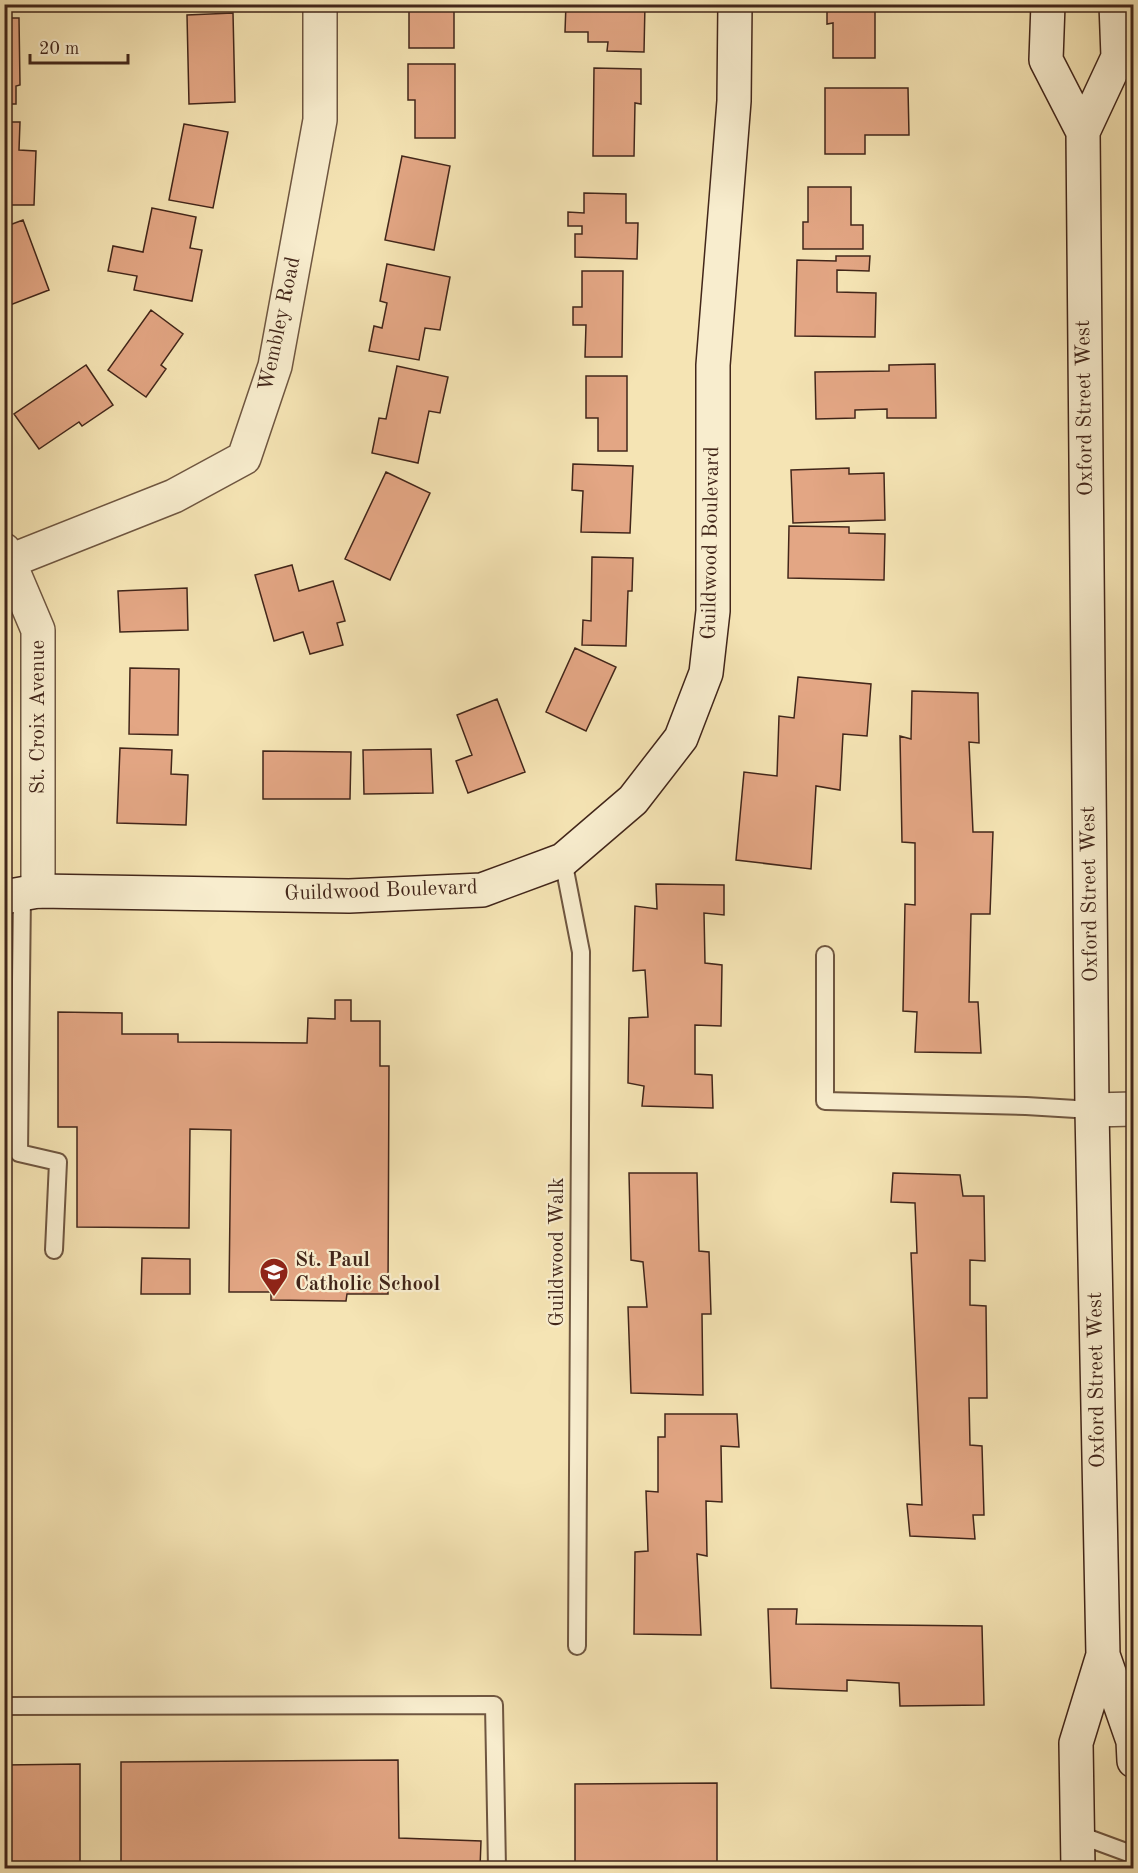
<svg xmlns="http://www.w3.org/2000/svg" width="1138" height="1873" font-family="'Old Standard TT',serif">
  <rect width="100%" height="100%" fill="#f5e4b4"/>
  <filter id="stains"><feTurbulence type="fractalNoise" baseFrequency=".00333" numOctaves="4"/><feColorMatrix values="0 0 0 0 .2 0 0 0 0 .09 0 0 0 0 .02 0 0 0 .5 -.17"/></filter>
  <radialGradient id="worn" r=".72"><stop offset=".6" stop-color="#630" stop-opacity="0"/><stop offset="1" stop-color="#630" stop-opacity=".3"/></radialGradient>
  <path fill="#e3a684" stroke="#42261a" stroke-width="1.5" d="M409,4h45v44h-45z
    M566,4h79l-1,48 -37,-1 1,-9h-20v-10h-23z
    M827,4h48v54h-42v-35l-6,1z
    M233,13l2,89 -46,2 -2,-89z
    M4,18h15l1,67 -4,1v18h-12z
    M408,64h47v74h-40v-38h-7z
    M594,68l47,1v35l-6,-1 -1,53h-41z
    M825,88h83l1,47h-44v19h-40z
    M4,122h16l-1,28 17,1 -2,54h-25v6h-5z
    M184,124l44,8 -15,76 -44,-8z
    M402,156l48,10 -16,84 -49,-10z
    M808,187h43v38h12v24h-60v-27h5z
    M584,193l42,1v29h12l-1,36 -62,-2v-23h7v-8h-14v-14l16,1z
    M152,208l44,9 -6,31 12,2 -10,51 -58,-11 3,-14 -29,-5 5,-25 30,6z
    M23,220l26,70 -44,17 -1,-80z
    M836,256h34l-1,15 -32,-1v22l39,1 -1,44 -80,-1 2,-76 39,1z
    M387,264l63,13 -10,53 -15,-2 -6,32 -50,-9 5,-25 8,2 5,-25 -7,-2z
    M582,271h41l-1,86h-37l1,-32h-13v-18h9z
    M151,310l32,24 -22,31 5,4 -20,28 -38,-27z
    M935,364l1,54h-49v-9l-32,1v8l-39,1 -1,-47 74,-1v-6z
    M86,365l27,40 -31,21 -3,-4 -40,27 -25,-35z
    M397,366l51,11 -8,36 -11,-2 -11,52 -46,-10 7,-35 7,1z
    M586,376h41v75h-29v-33h-12z
    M573,464l60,2 -3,67 -49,-1 2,-41 -11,-1z
    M849,468v6l35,-1 1,47 -92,3 -2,-53z
    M386,472l44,21 -40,87 -45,-21z
    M789,526l60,1v6l36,1 -1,46 -96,-2z
    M592,557l41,1 -1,33h-4l-2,55 -44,-1 1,-25 8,1z
    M292,565l7,26 34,-10 12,40 -8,2 6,22 -33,9 -7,-22 -29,9 -19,-66z
    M187,588l1,42 -68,2 -2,-41z
    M575,648l41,19 -30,64 -40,-19z
    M130,668l49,1 -1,66 -49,-1z
    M798,677l73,7 -4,52 -24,-2 -3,56 -24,-4 -5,83 -75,-9 8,-88 33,4 2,-60 15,2z
    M912,691l66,2 1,50 -10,-1 4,90h20l-3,82h-19l-2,88h9l3,51 -66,-1 2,-40 -14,-1 2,-107 10,1v-62l-13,-1 -2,-106 11,3z
    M497,699l28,73 -57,21 -12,-32 16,-6 -15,-40z
    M120,748l52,2 -1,24 17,1 -2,50 -69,-2z
    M431,749l2,44 -69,1 -1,-44z
    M263,751l88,1 -1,47h-87z
    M656,884l68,1v30l-20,-2 1,50 17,2 -1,61 -26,-1v49l17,1 1,33 -71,-2 2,-20 -16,-3 1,-65 19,-1 -3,-47 -12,1 2,-65 22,3z
    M335,1000h16v21h29v45h9l-1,228h-41l-1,7 -75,-1v-8h-42l2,-162 -41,-1 -1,99 -112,-1v-100h-19v-115l64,1v21h56v8l129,1 1,-25 27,1z
    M629,1173h68l2,78 10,1 2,62h-9l1,81 -72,-2 -3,-86h19l-4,-45 -12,-2z
    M893,1173l67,2 3,21h21l1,65 -15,-1v45l16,1 1,92h-18l1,47 12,1 2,69h-11l2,24 -65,-3 -3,-32 15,1 -11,-252h6l-2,-50 -24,-1z
    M142,1258l48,1v35h-49z
    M665,1414h72l2,33 -18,-1 1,56 -16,-1 1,55 -10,-2 4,81 -67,-1 1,-82 13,-1 -2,-60 12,1v-55h7z
    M768,1609h29l-1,15 186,2 2,79 -84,1 -1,-23 -52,-3v11l-76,-3z
    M398,1760l1,78 82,3 -1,27h-359v-106z
    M80,1764v104h-76v-103z
    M717,1783v85h-142v-84z"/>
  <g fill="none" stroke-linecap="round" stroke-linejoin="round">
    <g stroke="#6f5640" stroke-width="20">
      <path id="lane" d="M563,860l18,92 -4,694
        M22,894l-3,259 39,9 -4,88
        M825,955v146l201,5 66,4
        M4,1706l490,-1 3,163
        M1077,1834l57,21"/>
    </g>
    <g stroke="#6f5640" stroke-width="36">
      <path id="street" d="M4,550l34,80v261
        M10,561l164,-65 70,-38 31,-92 45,-246v-116
        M1092,1110l42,-1"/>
    </g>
    <g stroke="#42261a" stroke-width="36">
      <path id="secondary" d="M1048,4l-2,56 37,72
        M4,897l34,-6 311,5 133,-6 81,-30 70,-60 48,-62 25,-65 7,-62v-246l21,-264 1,-97
        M1103,1655l30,86 1,20
        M1078,1868l-2,-125 27,-88 -11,-545 -9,-978 35,-75 -2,-53"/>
    </g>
    <use href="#lane" stroke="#f8edce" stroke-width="16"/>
    <use href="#street" stroke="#f8edce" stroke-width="33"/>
    <use href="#secondary" stroke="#f8edce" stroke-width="33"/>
  </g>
  <defs>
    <g id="school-pin" transform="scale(1.5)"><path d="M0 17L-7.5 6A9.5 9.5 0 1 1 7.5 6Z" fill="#8f2418" stroke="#f8edce"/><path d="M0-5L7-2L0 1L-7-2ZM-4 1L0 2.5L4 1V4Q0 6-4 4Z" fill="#fff"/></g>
  </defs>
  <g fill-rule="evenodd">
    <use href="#school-pin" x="274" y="1272"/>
  </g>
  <g text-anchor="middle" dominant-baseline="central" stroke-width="4.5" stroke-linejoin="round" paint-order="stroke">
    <g font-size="21" fill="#42261a" stroke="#f8edce">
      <text transform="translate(280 324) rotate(-78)">Wembley Road</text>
      <text transform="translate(1085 408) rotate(-91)">Oxford Street West</text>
      <text transform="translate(711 543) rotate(-89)">Guildwood Boulevard</text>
      <text transform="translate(38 717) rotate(-90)">St. Croix Avenue</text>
      <text transform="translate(381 891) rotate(-2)">Guildwood Boulevard</text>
      <text transform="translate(1090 894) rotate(-91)">Oxford Street West</text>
      <text transform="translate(557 1252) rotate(-90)">Guildwood Walk</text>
      <text transform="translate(1097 1380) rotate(-91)">Oxford Street West</text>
    </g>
    <g font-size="21" font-weight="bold" fill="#42261a" stroke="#f8edce" text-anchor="start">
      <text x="295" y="1260">St. Paul<tspan x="295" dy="24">Catholic School</tspan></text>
    </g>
  </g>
  <rect width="1138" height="1873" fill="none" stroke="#f5e4b4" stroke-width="24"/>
  <rect x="6" y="6" width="1126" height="1861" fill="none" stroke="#42261a" stroke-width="3"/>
  <rect x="12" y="12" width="1114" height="1849" fill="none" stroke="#42261a" stroke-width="1.5"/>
  <path d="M30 54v9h98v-9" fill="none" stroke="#42261a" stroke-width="3"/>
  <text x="39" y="54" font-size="18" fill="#42261a" stroke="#f8edce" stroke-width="4.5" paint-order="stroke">20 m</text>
  <rect width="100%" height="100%" filter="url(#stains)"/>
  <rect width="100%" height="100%" fill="url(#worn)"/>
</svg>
